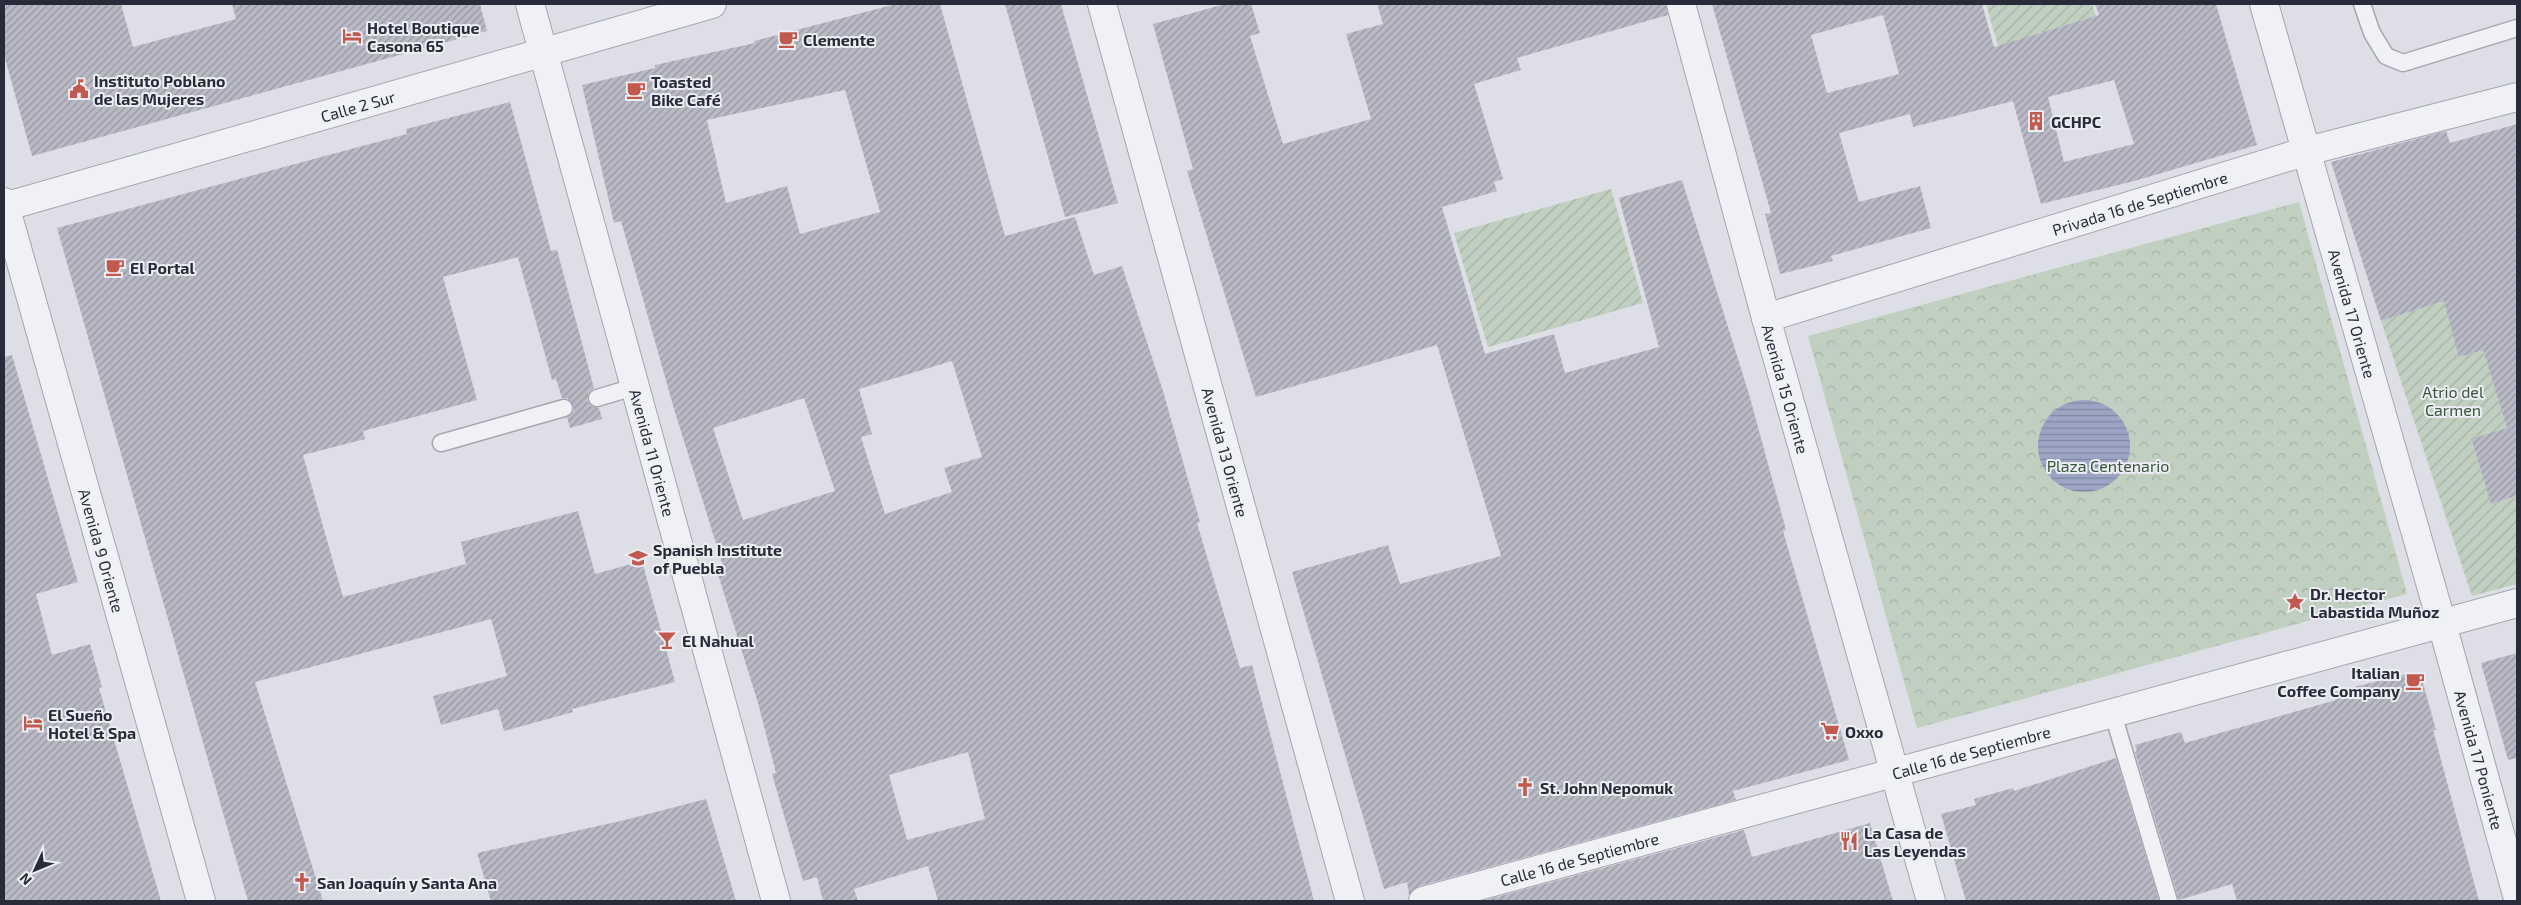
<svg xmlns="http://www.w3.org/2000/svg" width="2521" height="905" font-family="'Exo 2',sans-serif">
  <defs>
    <pattern id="forest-crowns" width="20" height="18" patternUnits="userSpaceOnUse" patternTransform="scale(1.25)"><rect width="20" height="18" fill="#c0cfc0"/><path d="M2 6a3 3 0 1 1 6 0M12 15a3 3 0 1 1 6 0" fill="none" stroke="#a5b2a6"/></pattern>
    <pattern id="garden-furrows" width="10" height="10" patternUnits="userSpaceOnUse" patternTransform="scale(1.25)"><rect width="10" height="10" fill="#c0cfc0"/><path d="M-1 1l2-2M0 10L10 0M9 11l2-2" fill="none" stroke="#a5b2a6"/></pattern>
    <pattern id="water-rules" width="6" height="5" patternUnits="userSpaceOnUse" patternTransform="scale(1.25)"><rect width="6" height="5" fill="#9ca5c3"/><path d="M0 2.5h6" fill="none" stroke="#7f87a0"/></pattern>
    <pattern id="building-hatch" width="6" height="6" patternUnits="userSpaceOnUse" patternTransform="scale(1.25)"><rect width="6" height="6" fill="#b9bac5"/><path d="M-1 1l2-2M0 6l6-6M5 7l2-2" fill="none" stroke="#9697a1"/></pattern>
  </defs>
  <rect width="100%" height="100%" fill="#dedfe6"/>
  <path fill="url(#forest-crowns)" d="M2299,202l108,392 -490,134 -109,-392z"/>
  <path fill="url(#garden-furrows)" d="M1986,4h106l4,12 -98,30z
    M1611,189l32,114 -155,44 -34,-114z
    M2444,301l39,49 24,78 -36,12 20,64 25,-7 1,4v83l-45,12 -91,-275z"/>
  <path fill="url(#water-rules)" d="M2038 446a46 46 0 1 1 92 0a46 46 0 1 1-92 0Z"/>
  <path fill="url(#building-hatch)" fill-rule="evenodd" d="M4,4h117l12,43 103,-28 -4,-15h248l7,27 -455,125 -28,-101z
    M896,4h44l65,232 70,-19 19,58 28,-9 41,125 37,131 -3,1 43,145 12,-3 62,236h-376l-10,-35 -74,23 4,12h-35l-6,-24 -14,4 -31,-107 4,-1 -18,-70 -41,-132 7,-2 -50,-160 -53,-188 -7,2 -32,-138 73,-17v-3l100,-22 -1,-2zM845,90l35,122 -80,22 -13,-48 -61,17 -19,-83zM952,361l30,96 -38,11 8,24 -67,22 -24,-77 11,-3 -13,-45zM804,398l31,93 -92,29 -30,-92zM968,752l17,67 -78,21 -18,-65z
    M1005,4h56l57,199 -53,14z
    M1225,4h26l9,29 -10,3 33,108 88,-25 -25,-85 37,-10 -6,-20h289l2,11 -151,43 4,12 -47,14 29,95 -9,3 3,9 -55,16 43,147 69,-20 11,39 94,-26 -40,-149 63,-18 67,214 37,136 -3,1 66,229 -116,31 3,9 -317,86 -10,9 -2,-13 -23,7 -92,-317 96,-27 12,39 101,-28 -64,-211 -181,52 -69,-226 6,-2 -40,-145z
    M1712,4h270l12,43 105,-32 -4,-11h121l41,141 -119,35 -97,24 -28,-103 -100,26 -3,-13 -71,19 20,69 61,-16 11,42 -100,28 2,5 -53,13 -15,-60 6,-1zM1883,15l16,59 -72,19 -16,-58zM2114,80l20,64 -70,18 -16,-65z
    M510,102l41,149 6,-1 37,138 -5,4 -2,8 4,6 8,2 3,11 -32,9 -3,-11 7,-6 -1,-6 -6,-7h-5l-6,-19 -4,1 -34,-123 -75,20 34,123 -114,31 2,8 -62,16 40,142 123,-33 -5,-22 117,-31 17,63 47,-13 33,121 -103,27 1,3 -69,19 -6,-22 -57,16 -8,-29 74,-20 -16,-57 -236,63 68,219h-75l-191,-673 350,-94 -1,-5z
    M2517,124v372l-26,8 -20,-65 36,-11 -24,-78 -24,7 -15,-56 -63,20 -50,-159 115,-31 4,12z
    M12,355l66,227 -42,12 16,61 38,-11 12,43 -3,1 62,213h-157v-544z
    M2517,653v105l-9,2 -27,-97z
    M2410,673l8,3 5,7 13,47h-3l46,171h-242l-5,-17 -53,16 -44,-148 2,-1 -2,-6 46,-13 4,11 151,-43 -2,-8z
    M2116,758l43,143h-193l-25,-87 35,-9 -2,-6 39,-11 1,3z
    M706,799l30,102h-245l-14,-48 148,-33z
    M1870,823l23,78h-411l262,-71 8,27z"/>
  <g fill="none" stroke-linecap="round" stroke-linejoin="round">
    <g stroke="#a4a5af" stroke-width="19">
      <path id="service" d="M2362,4l10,29 14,23 17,7 114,-35
        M597,398l37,-11
        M441,443l123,-35
        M2113,714l56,187"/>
    </g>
    <g stroke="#a4a5af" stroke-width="30">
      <g id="minor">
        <path id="s1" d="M530,4l246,897"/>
        <path id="s2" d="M1102,4l248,897"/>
        <path id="s3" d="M1681,4l85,314 165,583"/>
        <path id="s4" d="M2264,4l178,620 75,271"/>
        <path id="s5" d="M4,202l197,699"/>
        <path id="s6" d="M1766,318l541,-167 210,-54"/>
        <path id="s7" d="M1423,901l1094,-298"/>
      </g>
    </g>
    <g stroke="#a4a5af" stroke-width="30">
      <g id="tertiary">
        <path id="s8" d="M4,207l708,-203"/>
      </g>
    </g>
    <use href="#service" stroke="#f0f1f5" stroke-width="16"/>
    <use href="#minor" stroke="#f0f1f5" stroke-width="28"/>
    <use href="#tertiary" stroke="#f0f1f5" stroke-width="28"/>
  </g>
  <defs>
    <g id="hotel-bare" transform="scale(1.5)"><path d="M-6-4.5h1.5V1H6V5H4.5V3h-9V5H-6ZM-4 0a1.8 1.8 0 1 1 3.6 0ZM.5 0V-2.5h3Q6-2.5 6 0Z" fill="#c15a4e" stroke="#edeef4" stroke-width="2.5" paint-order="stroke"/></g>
    <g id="cafe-bare" transform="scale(1.5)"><path d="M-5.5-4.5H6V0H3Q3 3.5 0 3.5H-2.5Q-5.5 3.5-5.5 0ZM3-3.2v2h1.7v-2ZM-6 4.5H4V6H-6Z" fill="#c15a4e" stroke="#edeef4" stroke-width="2.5" paint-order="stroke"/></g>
    <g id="civic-bare" transform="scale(1.5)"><path d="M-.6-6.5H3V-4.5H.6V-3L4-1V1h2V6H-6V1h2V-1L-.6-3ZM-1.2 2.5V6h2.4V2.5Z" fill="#c15a4e" stroke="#edeef4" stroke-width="2.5" paint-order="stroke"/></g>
    <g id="building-bare" transform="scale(1.5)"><path d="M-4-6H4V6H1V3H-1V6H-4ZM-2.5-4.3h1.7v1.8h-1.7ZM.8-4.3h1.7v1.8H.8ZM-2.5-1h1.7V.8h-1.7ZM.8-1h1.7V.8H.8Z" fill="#c15a4e" stroke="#edeef4" stroke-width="2.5" paint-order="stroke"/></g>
    <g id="school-bare" transform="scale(1.5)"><path d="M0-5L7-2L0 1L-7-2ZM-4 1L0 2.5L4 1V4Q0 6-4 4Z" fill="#c15a4e" stroke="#edeef4" stroke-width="2.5" paint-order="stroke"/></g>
    <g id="sight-bare" transform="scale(1.5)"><path d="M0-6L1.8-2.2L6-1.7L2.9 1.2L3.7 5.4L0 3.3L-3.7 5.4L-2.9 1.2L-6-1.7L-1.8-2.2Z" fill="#c15a4e" stroke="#edeef4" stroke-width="2.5" paint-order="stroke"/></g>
    <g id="bar-bare" transform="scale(1.5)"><path d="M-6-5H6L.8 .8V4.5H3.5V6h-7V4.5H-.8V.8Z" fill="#c15a4e" stroke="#edeef4" stroke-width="2.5" paint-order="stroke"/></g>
    <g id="supermarket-bare" transform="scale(1.5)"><path d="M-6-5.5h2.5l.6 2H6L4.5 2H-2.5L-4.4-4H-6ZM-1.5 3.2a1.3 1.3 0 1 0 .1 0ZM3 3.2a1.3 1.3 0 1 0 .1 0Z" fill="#c15a4e" stroke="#edeef4" stroke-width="2.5" paint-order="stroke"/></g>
    <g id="church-bare" transform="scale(1.5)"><path d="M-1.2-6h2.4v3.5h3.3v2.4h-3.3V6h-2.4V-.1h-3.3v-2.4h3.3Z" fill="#c15a4e" stroke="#edeef4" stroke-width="2.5" paint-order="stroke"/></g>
    <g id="restaurant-bare" transform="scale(1.5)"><path d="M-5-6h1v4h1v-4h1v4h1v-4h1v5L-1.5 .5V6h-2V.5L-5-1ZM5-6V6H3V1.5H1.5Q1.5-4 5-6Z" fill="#c15a4e" stroke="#edeef4" stroke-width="2.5" paint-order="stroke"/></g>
  </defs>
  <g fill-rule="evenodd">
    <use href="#hotel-bare" x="352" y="36"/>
    <use href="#cafe-bare" x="788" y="39"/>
    <use href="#civic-bare" x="79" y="89"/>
    <use href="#cafe-bare" x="636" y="90"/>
    <use href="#building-bare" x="2036" y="121"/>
    <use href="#cafe-bare" x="115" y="267"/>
    <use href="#school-bare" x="638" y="558"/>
    <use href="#sight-bare" x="2295" y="602"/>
    <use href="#bar-bare" x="667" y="640"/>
    <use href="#cafe-bare" x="2415" y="681"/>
    <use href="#hotel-bare" x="33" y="723"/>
    <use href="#supermarket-bare" x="1830" y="731"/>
    <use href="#church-bare" x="1525" y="787"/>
    <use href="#restaurant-bare" x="1849" y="841"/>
    <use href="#church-bare" x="302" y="882"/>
  </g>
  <g text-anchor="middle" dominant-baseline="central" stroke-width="4" stroke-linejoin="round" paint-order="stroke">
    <g font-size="16" font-weight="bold" fill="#292b3b" stroke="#edeef4" text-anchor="start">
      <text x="367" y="27">Hotel Boutique<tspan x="367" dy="18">Casona 65</tspan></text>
      <text x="803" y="39">Clemente</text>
      <text x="94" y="80">Instituto Poblano<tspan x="94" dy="18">de las Mujeres</tspan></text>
      <text x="651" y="81">Toasted<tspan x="651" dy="18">Bike Café</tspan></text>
      <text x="2051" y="121">GCHPC</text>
      <text x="130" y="267">El Portal</text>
      <text x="653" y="549">Spanish Institute<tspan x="653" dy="18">of Puebla</tspan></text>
      <text x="2310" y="593">Dr. Hector<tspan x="2310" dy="18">Labastida Muñoz</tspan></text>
      <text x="682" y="640">El Nahual</text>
      <text x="2400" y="672" text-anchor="end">Italian<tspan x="2400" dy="18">Coffee Company</tspan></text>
      <text x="48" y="714">El Sueño<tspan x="48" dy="18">Hotel &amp; Spa</tspan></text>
      <text x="1845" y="731">Oxxo</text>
      <text x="1540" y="787">St. John Nepomuk</text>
      <text x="1864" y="832">La Casa de<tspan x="1864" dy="18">Las Leyendas</tspan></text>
      <text x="317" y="882">San Joaquín y Santa Ana</text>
    </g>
    <g font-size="16" fill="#292b3b" stroke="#edeef4">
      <text stroke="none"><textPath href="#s8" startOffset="368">Calle 2 Sur</textPath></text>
      <text stroke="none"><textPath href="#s6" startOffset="391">Privada 16 de Septiembre</textPath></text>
      <text stroke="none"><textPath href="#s4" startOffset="322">Avenida 17 Oriente</textPath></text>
      <text stroke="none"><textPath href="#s3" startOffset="399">Avenida 15 Oriente</textPath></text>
      <text stroke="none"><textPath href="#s1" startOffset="465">Avenida 11 Oriente</textPath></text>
      <text stroke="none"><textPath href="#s2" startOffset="465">Avenida 13 Oriente</textPath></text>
      <text stroke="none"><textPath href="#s5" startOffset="362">Avenida 9 Oriente</textPath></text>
      <text stroke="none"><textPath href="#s7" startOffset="568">Calle 16 de Septiembre</textPath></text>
      <text stroke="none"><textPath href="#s4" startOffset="786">Avenida 17 Poniente</textPath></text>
      <text stroke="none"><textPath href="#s7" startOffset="162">Calle 16 de Septiembre</textPath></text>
    </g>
    <g font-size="16" fill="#37563a" stroke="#edeef4">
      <text x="2453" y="391">Atrio del<tspan x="2453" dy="18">Carmen</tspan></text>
      <text x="2108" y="465">Plaza Centenario</text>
    </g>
  </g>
  <rect width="2521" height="905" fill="none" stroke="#292b3b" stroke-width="10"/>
  <g transform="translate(35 870) rotate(226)" stroke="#edeef4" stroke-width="4" paint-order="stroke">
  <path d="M0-4L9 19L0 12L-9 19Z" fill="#292b3b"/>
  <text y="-8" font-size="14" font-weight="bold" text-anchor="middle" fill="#292b3b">N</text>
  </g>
</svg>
